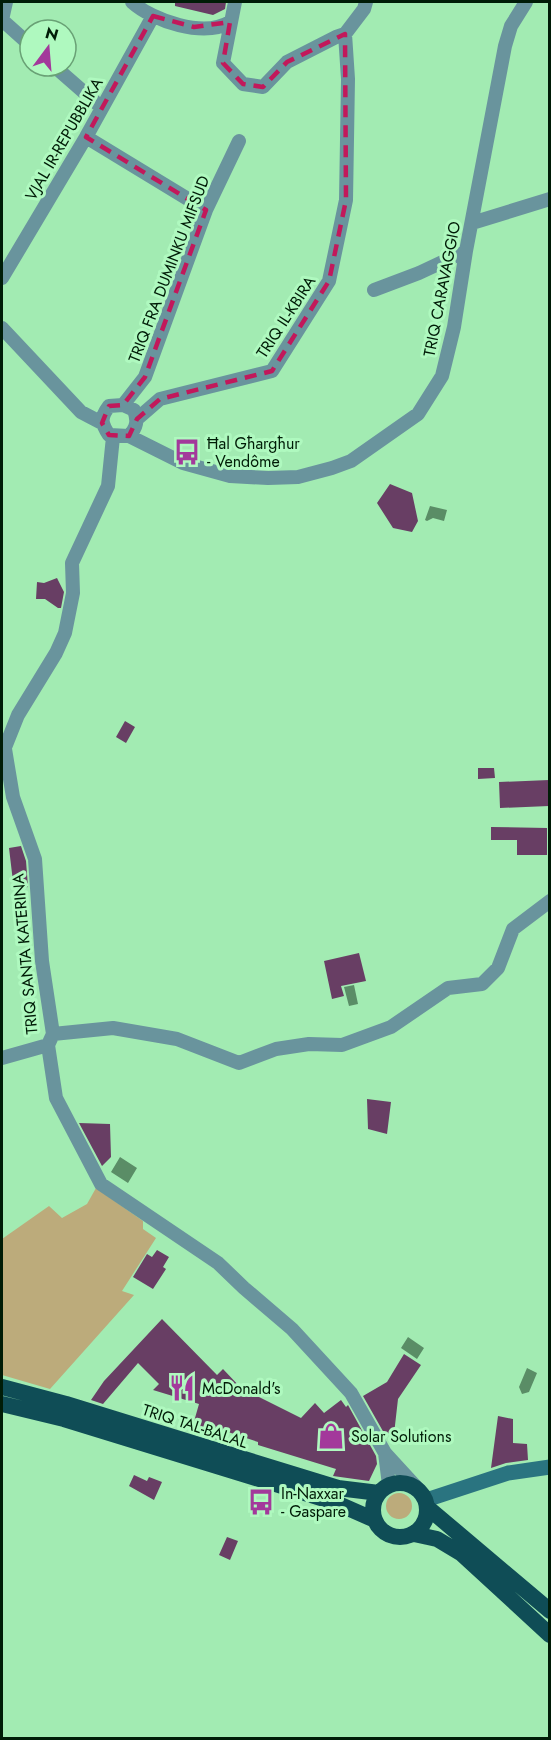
<svg xmlns="http://www.w3.org/2000/svg" width="551" height="1740" font-family="Jost,sans-serif">
  <rect width="100%" height="100%" fill="#a2ebb2"/>
  <path fill="#bcab7b" d="M96,1188l47,33v8l13,9 -34,53 12,4 -84,94 -48,-14v-136l47,-33 13,12 25,-14z
    M386 1506a13 13 0 1 1 26 0a13 13 0 1 1-26 0Z"/>
  <path fill="#5a8d66" d="M430,506l17,4 -3,11 -11,-3 -6,3 -2,-1z
    M354,985l4,19 -9,2 -5,-19z
    M120,1157l17,11 -9,15 -17,-11z
    M408,1337l16,11 -7,11 -16,-11z
    M527,1368l10,5 -8,19 -7,2 -3,-7z"/>
  <path fill="#683e64" d="M175,2h51l-1,7 -12,6 -38,-9z
    M390,484l22,9 6,28 -6,11 -19,-4 -16,-25z
    M57,578l7,14 -3,16h-3l-13,-9h-9l1,-17 7,1z
    M125,721l10,6 -9,16 -10,-6z
    M478,768h16l1,10 -17,1z
    M549,780v26l-49,2 -1,-26z
    M491,827l56,1v27h-30v-15h-26z
    M21,846l5,15 2,26 -14,3 -5,-42z
    M359,953l7,28 -25,5 3,10 -12,3 -8,-38z
    M367,1099l24,3 -4,32 -19,-5z
    M79,1123l31,1 1,33 -9,9z
    M157,1250l12,7 -6,10 3,2 -13,20 -20,-12 14,-23 5,3z
    M162,1319l55,56 6,-6 18,19 60,30 14,-15 9,10 17,-13 5,7 2,-2 28,51 1,8 -8,17 -36,-5 3,-7 -78,-24v-3l-30,-10 -3,10 -34,-10 8,-28 -46,-14 6,-6 -21,-21 -35,41 -12,-4 13,-19z
    M404,1354l17,11 -23,34 -4,35 -10,-1 -21,-37 24,-14z
    M498,1416l15,3v24l14,1 1,16 -22,3 -15,5z
    M134,1475l13,6 2,-4 13,5 -8,18 -25,-14z
    M227,1537l11,4 -8,19 -11,-5z"/>
  <g fill="none" stroke-linecap="round" stroke-linejoin="round">
    <path stroke="#69949d" stroke-width="14" d="M6,2l-4,18 28,25
      M132,2c21,19 72,36 98,20
      M235,2l-12,61 20,21 20,3 24,-25 49,-25 9,-3
      M54,66l48,42
      M86,137l120,73
      M472,223l78,-24
      M2,278l84,-141 67,-121
      M374,290l45,-17 47,-22
      M2,328l79,84 21,11
      M123,405l22,-28 61,-167 33,-69
      M137,419l23,-20 112,-28 57,-90 17,-81 2,-121 -3,-45 19,-25 2,-7
      M129,436c8,-9 9,-15 5,-26l-11,-5 -14,1c-9,12 -8,17 0,29l20,1 54,27 47,13 38,2 30,-1 34,-9 19,-7 67,-47 24,-38 12,-49 12,-76 39,-205 6,-20 15,-24
      M5,749l8,48 22,62 7,102 11,73 -5,11 8,53 45,86 117,79 26,25 48,41 59,64 34,60 33,36
      M2,755l16,-40 38,-62 9,-20 8,-40 -1,-30 36,-77 5,-49
      M53,1034l60,-6 64,11 62,24 37,-14 33,-5 33,1 49,-18 57,-39 34,-4 16,-16 15,-39 37,-28
      M2,1058l46,-13
      M385,1453l4,32"/>
    <path stroke="#2a7480" stroke-width="15" d="M426,1500l82,-27 42,-6"/>
    <path stroke="#0f4d56" stroke-width="16" d="M2,1387l64,17 272,84 41,5
      M2,1404l62,15 270,83 41,18
      M373 1510a27 27 0 1 1 54 0a27 27 0 1 1-54 0Z
      M427,1507l123,104
      M414,1534l23,5 25,15 88,81"/>
  </g>
  <path fill="none" stroke="#c2185b" stroke-width="4.5" stroke-dasharray="12 8" stroke-linejoin="round" d="M153,16l41,11 36,-5 -7,41 20,21 20,3 24,-25 58,-28 1,166 -17,81 -57,90 -112,28 -23,20 -8,17 -20,-1 -7,-12 7,-17 14,-1 22,-28 61,-167 -120,-73z"/>
  <defs>
    <g id="bus-bare" transform="scale(2.07)"><path d="M-5-6H5V4H4V6H2V4H-2V6H-4V4H-5ZM-3.5-4V0h7V-4ZM-3.5 1.2v1.5H-2V1.2ZM2 1.2v1.5H3.5V1.2Z" fill="#a3399b" stroke="#aff9bf" stroke-width="2.5" paint-order="stroke"/></g>
    <g id="restaurant-bare" transform="scale(2.07)"><path d="M-5-6h1v4h1v-4h1v4h1v-4h1v5L-1.5 .5V6h-2V.5L-5-1ZM5-6V6H3V1.5H1.5Q1.5-4 5-6Z" fill="#a3399b" stroke="#aff9bf" stroke-width="2.5" paint-order="stroke"/></g>
    <g id="shop-bare" transform="scale(2.07)"><path d="M-5-2.5h2.3a2.7 3.5 0 0 1 5.4 0H5L5.5 6h-11ZM-1.5-2.5h3a1.5 2.3 0 0 0-3 0Z" fill="#a3399b" stroke="#aff9bf" stroke-width="2.5" paint-order="stroke"/></g>
  </defs>
  <g fill-rule="evenodd">
    <use href="#bus-bare" x="187" y="452"/>
    <use href="#restaurant-bare" x="182" y="1388"/>
    <use href="#shop-bare" x="331" y="1436"/>
    <use href="#bus-bare" x="261" y="1502"/>
  </g>
  <g text-anchor="middle" dominant-baseline="central" stroke-width="6" stroke-linejoin="round" paint-order="stroke">
    <g font-size="16" fill="#001c07" stroke="#aff9bf">
      <text transform="translate(64 139) rotate(-60)">VJAL IR-REPUBBLIKA</text>
      <text transform="translate(169 269) rotate(-69)">TRIQ FRA DUMINKU MIFSUD</text>
      <text transform="translate(442 289) rotate(-79)">TRIQ CARAVAGGIO</text>
      <text transform="translate(286 317) rotate(-57)">TRIQ IL-KBIRA</text>
      <text transform="translate(25 954) rotate(-95)">TRIQ SANTA KATERINA</text>
      <text transform="translate(195 1426) rotate(18)">TRIQ TAL-BALAL</text>
    </g>
    <g font-size="16" fill="#001c07" stroke="#aff9bf" text-anchor="start">
      <text x="207" y="443">Ħal Għargħur<tspan x="207" dy="18">- Vendôme</tspan></text>
      <text x="202" y="1388">McDonald's</text>
      <text x="351" y="1436">Solar Solutions</text>
      <text x="281" y="1493">In-Naxxar<tspan x="281" dy="18">- Gaspare</tspan></text>
    </g>
  </g>
  <rect width="551" height="1740" fill="none" stroke="#001c07" stroke-width="6"/>
  <g transform="translate(48 48) rotate(16)"><circle r="28" fill="#aff9bf" stroke="#69a175" stroke-width="1.5"/>
  <path d="M0-4.5L10 22L0 15L-10 22Z" fill="#a3399b"/>
  <text y="-9" font-size="16" font-weight="bold" text-anchor="middle" fill="#001c07">N</text>
  </g>
</svg>
